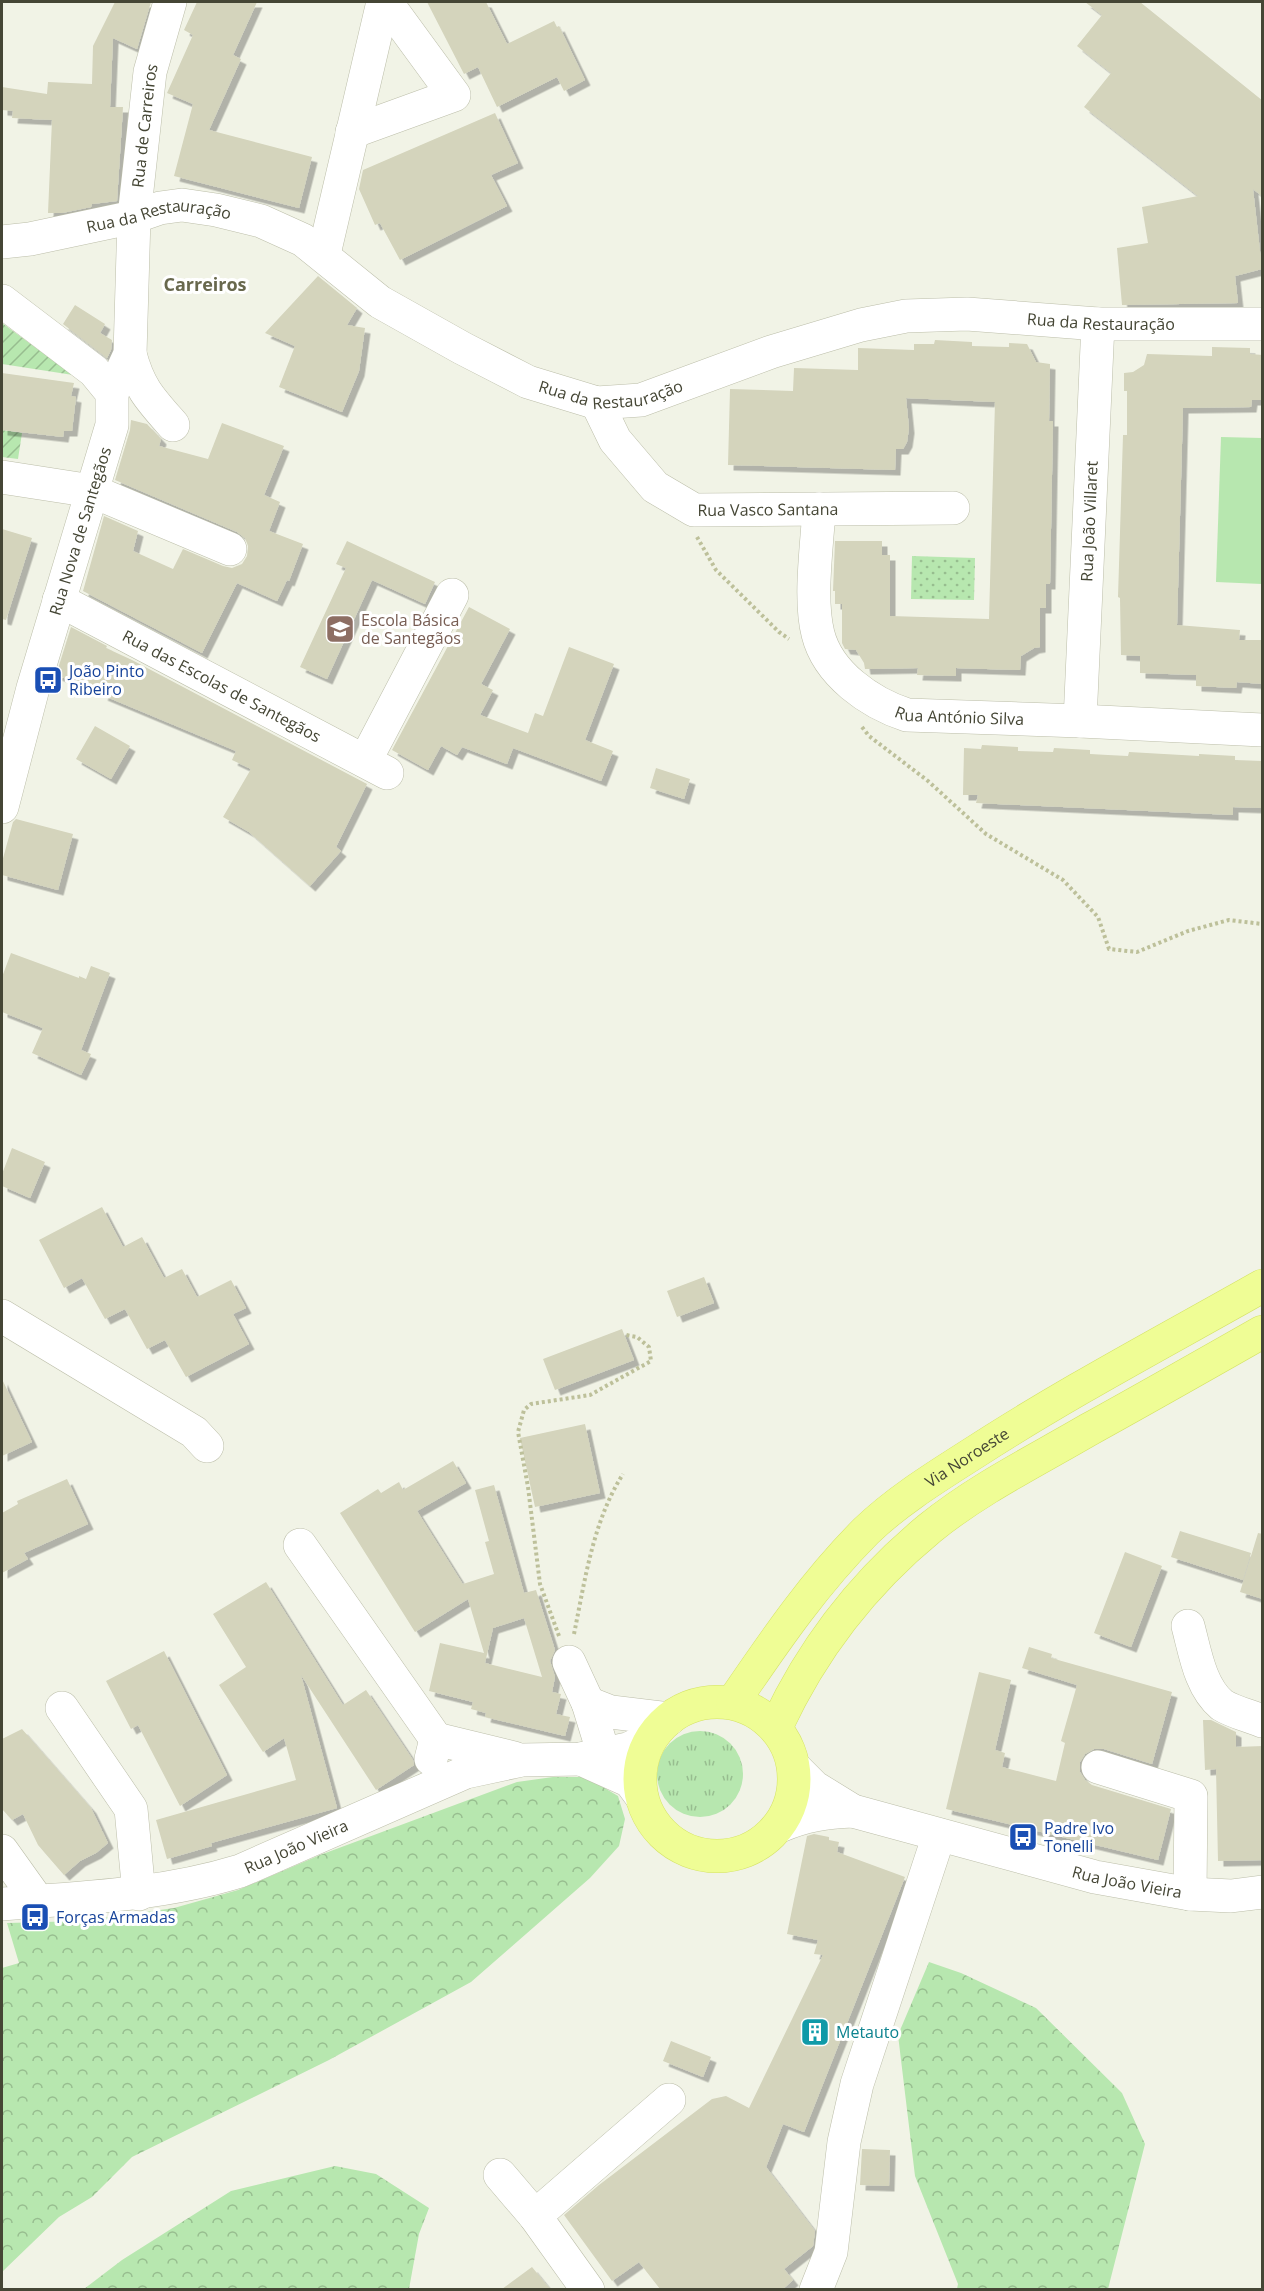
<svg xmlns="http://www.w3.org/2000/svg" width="1264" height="2291" font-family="'Open Sans',sans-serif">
  <defs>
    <pattern id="grass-tufts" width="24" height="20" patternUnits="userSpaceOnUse" patternTransform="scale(1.5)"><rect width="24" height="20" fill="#b7e7af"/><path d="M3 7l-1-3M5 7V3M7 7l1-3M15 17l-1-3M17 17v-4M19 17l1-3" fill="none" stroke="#97bd8f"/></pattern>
    <pattern id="forest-crowns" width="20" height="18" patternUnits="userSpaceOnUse" patternTransform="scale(1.5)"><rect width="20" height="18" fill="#b7e7af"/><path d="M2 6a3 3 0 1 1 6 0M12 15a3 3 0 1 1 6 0" fill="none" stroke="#97bd8f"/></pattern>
    <pattern id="park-dots" width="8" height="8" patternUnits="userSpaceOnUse" patternTransform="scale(1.5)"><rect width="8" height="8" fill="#b7e7af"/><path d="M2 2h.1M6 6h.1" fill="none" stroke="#97bd8f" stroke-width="1.8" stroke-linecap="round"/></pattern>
    <pattern id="garden-furrows" width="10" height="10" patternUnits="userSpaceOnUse" patternTransform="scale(1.5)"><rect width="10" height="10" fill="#b7e7af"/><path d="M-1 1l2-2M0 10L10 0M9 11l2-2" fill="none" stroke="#97bd8f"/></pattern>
    <filter id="shadow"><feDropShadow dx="5.5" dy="5.5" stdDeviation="0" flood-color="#0004"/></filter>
  </defs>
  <rect width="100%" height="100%" fill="#f1f3e6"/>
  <path fill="url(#grass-tufts)" d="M657 1774a43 43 0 1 1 86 0a43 43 0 1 1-86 0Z"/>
  <path fill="url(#forest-crowns)" d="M553,1777h33l32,19 7,23 -6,27 -29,32 -119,104 -142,78 -197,97 -40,40 -33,20 -57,55v-304l17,-5 -12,-40 75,-2 92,-13 64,-18 82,-35 197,-73z
    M929,1962l32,11 75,35 86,85 23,51 -37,145h-151l1,-5 -43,-108 -17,-141z
    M335,2166l41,8 53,34 -10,26 -10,55h-325l38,-29 109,-69z"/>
  <path fill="url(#park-dots)" d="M912,556l63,2 -1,42 -63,-1z"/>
  <path fill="url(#garden-furrows)" d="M2,323l71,52 -71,-11z
    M2,430l20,3 -4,26 -16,-2z"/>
  <path fill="#b7e7af" d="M1221,437l41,1v146l-46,-2z"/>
  <path fill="#d4d4bc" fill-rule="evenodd" filter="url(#shadow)" d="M115,2h36l-14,47 -24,-11 -3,69h13l-6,94 -25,3 -1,3 -29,6h-14l4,-93 -40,-2 1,-7 -11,-1v-23l45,7 1,-12 44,2 1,-38z
    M197,2h60l-24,53 8,4 -32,71 103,27 -13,51 -125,-32 19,-72 -26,-11 26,-58 -9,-5z
    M427,2h59l21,42 47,-23 3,6 2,-1 26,54 -21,11 -7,-14 -60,30 -19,-40 -14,7z
    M1085,2h55l123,99v96l-10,-8 9,80 -27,7 3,27 -116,2 -5,-57 31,-5 -6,-36 56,-11 -114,-89 27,-34 -34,-27 25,-31z
    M495,113l23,50 -27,12 16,31 -107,54 -20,-37 -5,2 -16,-36 4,-19z
    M318,276l39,32 -10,17 18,3 -6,43 -17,41 -63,-25 16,-41 -30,-13z
    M75,305l30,19 -5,9 12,7 -1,10 -4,8 -44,-34z
    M935,340l37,2v4l37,1v-4l18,1 9,18 14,2 -1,57h4l-3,163h-4v24h-6v39l-6,1 -13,8 -1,14 -64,-2v8l-39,-1 1,-7 -53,1 -1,-6 -8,-13 -11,-1 -3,-6v-39h-7v-13h-2l2,-50h47v14h8v61l99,3 6,-217 -89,-4 3,30 -2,14 -4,7h-7l-1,21 -167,-5 2,-76 63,2 1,-23 64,2v-22l56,2v-6h20z
    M1212,347l38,1v6l13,1v45h-11l-1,7 -68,1 -6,217 63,5 -1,10h24v44l-26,-2 -1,6 -40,-2v-11l-56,-2v-17l-19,-1 -1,-57 -2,-1 5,-162h4v-44h-3v-18l9,-1 11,-7 3,-11 65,2z
    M2,373l72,10 -3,13 5,1 -4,34h-8l-1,6 -61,-7z
    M131,420l16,4 14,15 -2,7 49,13 14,-36 62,23 -20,49 16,7 -11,29 34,13 -14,37 -2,-1 -10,21 -40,-18 -35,70 -119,-62 21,-75 34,15 -5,20 40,18 10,-20 40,17 9,2 10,-4 5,-8 1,-10 -3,-8 -8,-6 -122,-52 15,-50z
    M2,529l30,9 -26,82 -4,-1z
    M347,541l88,41 -10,22 -53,-24 -45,99 -27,-12 46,-99 -10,-4z
    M469,607l41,22 -29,55 12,6 -13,25 48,18 7,-20 8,3 26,-69 45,17 -29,76 28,11 -12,30 -88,-33 -6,16 -45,-17 -5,8 -16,-9 -13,24 -36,-20z
    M71,627l36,19 -1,2 26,12 235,124 -31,63 5,4 -31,35 -61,-54 -26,-15 28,-48 -19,-9 4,-9 -134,-56 2,-3 -48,-17z
    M95,726l35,20 -19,33 -35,-20z
    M982,745l36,2v4l35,1 1,-4 36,2v4l18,1 20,1 1,-4 70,4v-2l36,2v4l28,1v47l-30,-1v8l-257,-12 2,-8h-15l1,-47 17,1z
    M656,768l34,11 -6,20 -34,-11z
    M16,819l57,15 -15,56 -56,-15v-13l11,-40z
    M11,953l68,25v-2l7,3 5,-13 19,7 -29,77 10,4 -10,21 -49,-22 11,-25 -41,-16v-35z
    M12,1148l33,14 -15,36 -28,-12v-12z
    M102,1207l21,40 19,-10 22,41 18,-9 15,28 34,-17 15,28 -13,6 16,30 -63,33 -21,-37 -18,9 -22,-40 -20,10 -23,-41 -18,10 -25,-48z
    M704,1277l10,26 -37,14 -10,-26z
    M622,1329l12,31 -79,30 -12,-31z
    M2,1379l30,63 -30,14z
    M585,1424l15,69 -65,14 -15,-69z
    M453,1461l13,22 -49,28 47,75 -1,-2 31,-10 -9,-32 4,-1 -14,-51 19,-5 30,108 12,-3 19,60 -5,11 5,16 -3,15 9,2 -5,20 14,3 -5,19 -80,-19 1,-4 -15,-4 2,-7 -44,-11 11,-48 44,10 -16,-54 -53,33 -75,-119 38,-24 3,4 18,-11 4,8zM524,1618l18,59 -57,-14 8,-35z
    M67,1479l21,45 -64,29 4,6 -26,14v-60l16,-9 -1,-3z
    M1180,1531l71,22 -8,27 -72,-23z
    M1258,1533l5,1v65l-23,-7z
    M1125,1552l37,14 -31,81 -37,-14z
    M266,1582l77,123 23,-15 47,70 1,5 -38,25 -75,-115 36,133 -126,35 1,3 -45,13 -11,-39 140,-40 -12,-42 -21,14 -44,-67 27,-18 -33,-53z
    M1029,1647l23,7 -1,4 121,34 -20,72 -48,-15h-10l-9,5 -5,8v10l5,8 7,5 79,24 -13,51 -212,-51 33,-137 32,8 -16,70 10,3 -3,14 54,14 9,-38 -4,-2 16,-56 -55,-17z
    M164,1651l63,124 -47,31 -42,-81 -7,4 -25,-48z
    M1203,1720h8l25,12v15l27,-1v114l-45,1 -2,-92 -11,1z
    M22,1729l69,79 17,35 -12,10 -16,8 -16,14 -26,-30 -15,-31 -11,6 -10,-11v-70z
    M814,1834l15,3v3l10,2 -2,10 68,25 -101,255 -21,-8 -17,43 49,64 -2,15 -29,23 9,11 -10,9h-123l-21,-27 -27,19 -48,-66 35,-30 113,-86 14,-3 23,12 74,-153 -9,-1 4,-14 -31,-6 20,-98z
    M671,2041l40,16 -8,20 -40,-16z
    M862,2149l28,1 -1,36 -29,-1z
    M532,2267l18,22h-48z"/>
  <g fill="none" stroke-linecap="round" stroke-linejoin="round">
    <g stroke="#bcbea9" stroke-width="34">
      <g id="minor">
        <path d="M352,132l102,-37 -68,-93"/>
        <path id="s1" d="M2,242l28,-3 104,-22 26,-9 22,-3 34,5 45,11 42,19 77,62 82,46 66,34 69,21 44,-3 130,-48 90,-27 45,-9 61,-2 131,10h164"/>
        <path d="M324,254l59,-252"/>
        <path d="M2,301l92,70 18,22v32l-79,263 -31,119"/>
        <path d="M130,354c9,34 20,45 43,71"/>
        <path id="s2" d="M112,393l18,-39 4,-137 16,-145 20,-70"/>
        <path id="s3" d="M597,403l18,37 40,47 39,23 259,-2"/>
        <path d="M2,477l90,14 138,58"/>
        <path id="s4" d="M819,509c-2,37 -10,90 -1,125 10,40 52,69 89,81l173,6 182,9"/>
        <path id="s5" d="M59,600l328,173"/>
        <path id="s6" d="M1080,721l18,-397"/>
        <path d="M365,761l87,-166"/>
        <path d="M2,1316l192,116 13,14"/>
        <path d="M300,1545l136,194"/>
        <path d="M1188,1626c7,26 12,61 34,79 11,7 28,11 40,16"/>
        <path d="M569,1662l19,41 16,52"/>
        <path d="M588,1703l23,9 58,7"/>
        <path d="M62,1708l69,101 8,85"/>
        <path d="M431,1759l5,-20 78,19"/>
        <path d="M581,1759l49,22 11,15"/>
        <path d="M1098,1767l93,29 -1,98"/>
        <path id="s7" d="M795,1768l19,19 39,24 242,66 95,17 41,2 31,-4"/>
        <path d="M780,1826c25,-11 47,-14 73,-15"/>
        <path d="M2,1851l35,49"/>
        <path id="s8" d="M2,1904c80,-6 160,-9 238,-33l226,-99 56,-12 59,-1 47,-10 21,-10"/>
        <path d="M500,2175l35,41 53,74"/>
        <path d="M535,2216l134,-116"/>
        <path d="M816,2290l15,-38 13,-110 13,-58 82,-249"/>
      </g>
    </g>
    <g stroke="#d4e265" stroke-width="34">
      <g id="major">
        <circle cx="717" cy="1779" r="77"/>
        <path id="s9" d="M733,1702c41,-60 81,-119 133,-171 31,-30 70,-54 106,-77 94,-61 193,-113 290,-168"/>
        <path d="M776,1727c36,-78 87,-144 154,-199 48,-39 105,-67 158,-98 58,-32 116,-65 174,-98"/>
      </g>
    </g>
    <path stroke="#bdc09a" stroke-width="4" stroke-dasharray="3 3" stroke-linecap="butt" d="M697,537l19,33 63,62 10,7
      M862,727l7,9 59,45 58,53 77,46 35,37 11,32 28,3 51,-21 41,-11 33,4
      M574,1634c11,-54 19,-113 49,-160
      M559,1636l-19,-52 -12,-97 -10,-55 6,-22 7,-6 59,-9 61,-34 -2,-14 -12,-10 -11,-2"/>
    <use href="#minor" stroke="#fff" stroke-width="33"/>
    <use href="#major" stroke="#effd95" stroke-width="33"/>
  </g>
  <defs>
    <g id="school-square" transform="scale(1.5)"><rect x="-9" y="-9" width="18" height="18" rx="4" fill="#8d6e63" stroke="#fff"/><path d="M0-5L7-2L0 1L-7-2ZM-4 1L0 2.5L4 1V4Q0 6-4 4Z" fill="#fff"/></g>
    <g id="bus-square" transform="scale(1.5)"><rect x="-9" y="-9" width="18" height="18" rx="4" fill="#1a4fb4" stroke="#fff"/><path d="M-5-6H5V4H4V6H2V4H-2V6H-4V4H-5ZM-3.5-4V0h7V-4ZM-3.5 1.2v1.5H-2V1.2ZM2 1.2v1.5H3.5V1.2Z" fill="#fff"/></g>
    <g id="building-square" transform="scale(1.5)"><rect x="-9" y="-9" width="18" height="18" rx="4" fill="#0f9aa8" stroke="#fff"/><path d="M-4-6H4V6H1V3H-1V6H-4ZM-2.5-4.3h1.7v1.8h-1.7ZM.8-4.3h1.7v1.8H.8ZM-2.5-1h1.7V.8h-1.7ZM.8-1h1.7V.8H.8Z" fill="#fff"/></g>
  </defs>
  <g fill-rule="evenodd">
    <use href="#school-square" x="340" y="629"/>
    <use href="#bus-square" x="48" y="680"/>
    <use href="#bus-square" x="1023" y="1837"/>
    <use href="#bus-square" x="35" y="1917"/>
    <use href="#building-square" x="815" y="2032"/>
  </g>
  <g text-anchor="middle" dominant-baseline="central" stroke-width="6" stroke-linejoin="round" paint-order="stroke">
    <g font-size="16" fill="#454635" stroke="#fff">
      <text stroke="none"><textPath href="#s2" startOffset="272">Rua de Carreiros</textPath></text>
      <text stroke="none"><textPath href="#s1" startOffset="160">Rua da Restauração</textPath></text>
      <text stroke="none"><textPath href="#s1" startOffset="1168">Rua da Restauração</textPath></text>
      <text stroke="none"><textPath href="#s1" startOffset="664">Rua da Restauração</textPath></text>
      <text stroke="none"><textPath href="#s3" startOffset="222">Rua Vasco Santana</textPath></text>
      <text stroke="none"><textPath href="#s6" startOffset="200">Rua João Villaret</textPath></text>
      <text transform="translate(80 531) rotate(-73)">Rua Nova de Santegãos</text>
      <text stroke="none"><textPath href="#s5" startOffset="184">Rua das Escolas de Santegãos</textPath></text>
      <text stroke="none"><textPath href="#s4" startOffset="303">Rua António Silva</textPath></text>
      <text stroke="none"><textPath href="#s9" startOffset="342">Via Noroeste</textPath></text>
      <text stroke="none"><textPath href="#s8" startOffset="302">Rua João Vieira</textPath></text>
      <text stroke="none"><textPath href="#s7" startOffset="356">Rua João Vieira</textPath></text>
    </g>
    <g font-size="16" fill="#785e54" stroke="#fff" text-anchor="start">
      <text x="361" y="620">Escola Básica<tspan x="361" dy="18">de Santegãos</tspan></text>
    </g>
    <g font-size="16" fill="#164399" stroke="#fff" text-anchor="start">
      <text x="69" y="671">João Pinto<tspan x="69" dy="18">Ribeiro</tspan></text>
      <text x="1044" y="1828">Padre Ivo<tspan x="1044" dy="18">Tonelli</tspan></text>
      <text x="56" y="1917">Forças Armadas</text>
    </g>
    <g font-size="16" fill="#0d838f" stroke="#fff" text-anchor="start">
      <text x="836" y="2032">Metauto</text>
    </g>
    <g font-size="18" font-weight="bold" fill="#68684d" stroke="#fff">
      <text x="205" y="284">Carreiros</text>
    </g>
  </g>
  <rect width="1264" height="2291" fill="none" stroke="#454635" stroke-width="6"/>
</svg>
